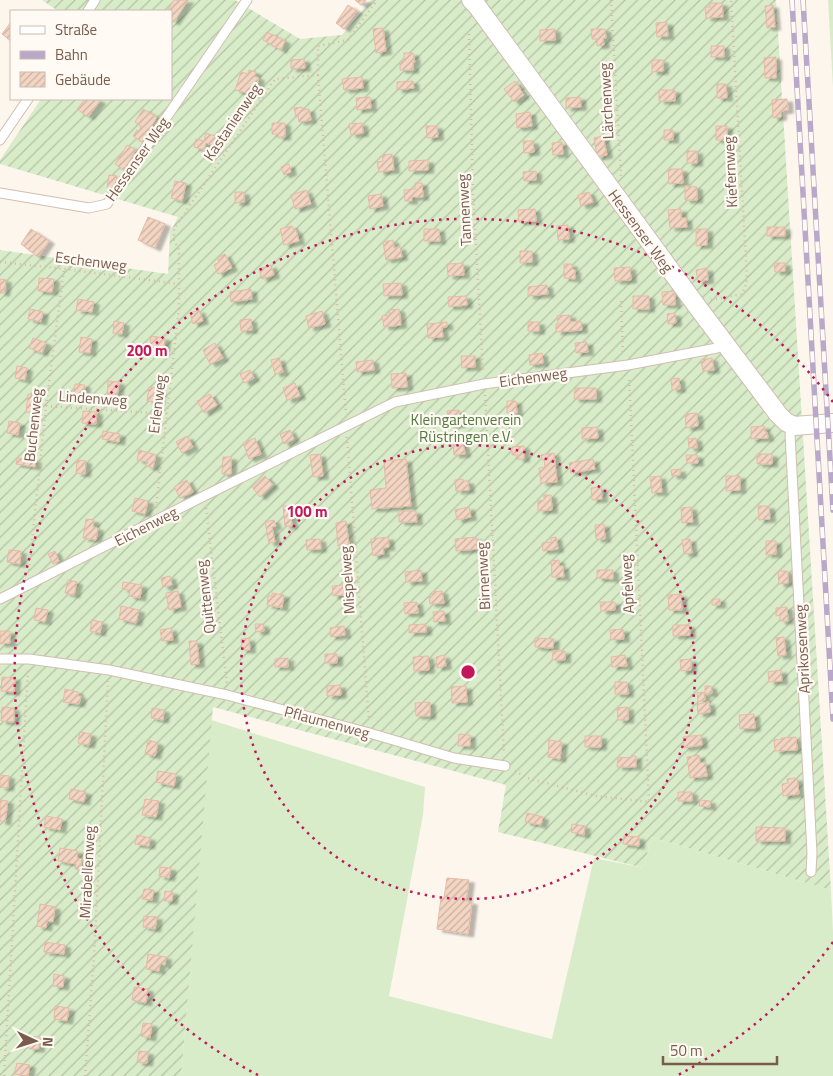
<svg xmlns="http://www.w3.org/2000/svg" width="833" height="1076" font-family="'Titillium Web',sans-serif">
  <defs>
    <pattern id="garden-furrows" width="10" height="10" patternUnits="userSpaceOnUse" patternTransform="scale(1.25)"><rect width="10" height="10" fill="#d8ecc9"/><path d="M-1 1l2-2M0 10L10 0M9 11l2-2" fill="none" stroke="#b4c2a5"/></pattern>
    <pattern id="building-hatch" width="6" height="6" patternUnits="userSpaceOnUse" patternTransform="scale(1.25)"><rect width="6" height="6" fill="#f3d5c3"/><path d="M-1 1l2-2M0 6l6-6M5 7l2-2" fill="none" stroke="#cab0a1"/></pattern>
    <filter id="shadow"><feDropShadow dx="5.5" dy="3" stdDeviation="1" flood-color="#0004"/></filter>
  </defs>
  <rect width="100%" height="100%" fill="#fdf6ec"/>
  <path fill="#d8ecc9" d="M828,0h5v87z
    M211,720l214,67 -2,28 -34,181 163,43 42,-181 50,10 7,-31 180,53 2,43v143h-652z"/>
  <path fill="url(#garden-furrows)" d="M42,0h193l65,39 42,-4 29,-35h405l55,890 -180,-53 -7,31 -146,-36 8,-47 -293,-78 -32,369h-181v-826l168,24 2,-41 8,-16 -178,-53v-4l41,-61h130v-88h-113z"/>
  <path fill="url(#building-hatch)" stroke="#e6bba3" filter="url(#shadow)" d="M174,0h14l-14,22 -3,-1v-10h-4z
    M355,0h11l-5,5z
    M710,3h12l1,14 -17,1 -1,-11h5z
    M348,5l9,6 -13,18 -8,-6z
    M773,5l2,22 -8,1 -2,-22z
    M11,22v19l-9,-7z
    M667,22l1,14 -11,1 -1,-14z
    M383,28l3,23 -10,2 -3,-24z
    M555,29v11l-15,1v-11z
    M591,29h14l1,9h-3l1,7 -7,1v-7h-5z
    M267,32l18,9 -4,9 -18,-10z
    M711,46h13v11h-13z
    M404,53h9l2,9h-2v8h-13v-8l4,-1z
    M776,57v21h-11l-1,-20z
    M304,59l1,9 -14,1v-9z
    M652,60h11v11l-11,1z
    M249,70l7,2 -2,4 5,2 -5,17 -19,-5 6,-18 7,2z
    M362,77l1,11 -19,2 -2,-11z
    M413,81l1,7 -17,2v-8z
    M515,81l9,14 -10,7 -10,-13z
    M717,84h9l1,14h-10z
    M659,90h16v11h-16z
    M370,97l1,11 -14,2 -1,-12z
    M580,97l1,10 -15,1v-10z
    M85,99h12l3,2 -12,16 -11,-8z
    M787,99l1,11 -7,1v6l-8,1 -1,-18z
    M302,107l1,3 6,-1 2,11 -12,2 -1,-6 -2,1 -2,-9z
    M143,109l14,8 -15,25 -9,-6 4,-6 2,1 2,-5 -6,-4z
    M530,112l2,14 -15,2 -1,-14z
    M272,123h13v14h-7v-3h-6z
    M362,123l1,10 -12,2 -2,-11z
    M426,126h11l1,11 -11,1z
    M716,126h11v14h-11z
    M664,130h9v10h-9z
    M206,133l9,3 -2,9 -7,-2 -2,7 -10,-3 2,-8 8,2z
    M603,136l4,19 -10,2 -3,-19z
    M523,141h10l1,11 -10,1z
    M562,142l1,12 -10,1 -1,-12z
    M127,145l9,5 -12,20 -9,-6z
    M687,151h10v12h-10z
    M392,154l2,16 -15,2 -2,-10 6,-1 -1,-6z
    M428,160v10l-19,1v-10z
    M289,164l2,8 -7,3 -3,-8z
    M668,169h14l1,14 -14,1z
    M536,171v9l-12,1 -1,-9z
    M109,175l8,1 -2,12h-8z
    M175,181l11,2 -4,18 -11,-3z
    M415,183h7l1,14h-11v4h-7l-1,-11 11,-1z
    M685,186l12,1v13h-12z
    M306,190l5,14 -16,5 -4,-14z
    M235,192h9v10l-9,1z
    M589,192l4,10 -12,4 -3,-11z
    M381,194l2,12 -13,3 -2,-13z
    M535,209l1,12 -17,1 -1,-12z
    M681,209v9h5l1,9 -17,1 -2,-18z
    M148,217l17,7 -10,24 -17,-8z
    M568,225l1,14 -11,1 -1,-14z
    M292,226l2,4h2l3,11 -15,4 -4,-16z
    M767,227h18v9h-18z
    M31,229l18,12 -11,16 -17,-13z
    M424,229h15l1,12h-16z
    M696,229h11v16l-11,1z
    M393,240l1,8 6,-1 2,10 -16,3 -3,-18z
    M520,251h12v11l-12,1z
    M225,254l7,14 -14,6 -4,-9 5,-3 -2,-4z
    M463,263l1,12 -16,1 -1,-12z
    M774,263h11v8l-10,1z
    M564,264h8v5l3,1v9l-11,-1z
    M271,265l3,10 -12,4 -3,-10z
    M630,267l1,13 -16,1 -1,-13z
    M707,268l1,12 -10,2 -2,-12z
    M39,278l15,1 -2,13 -14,-1z
    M0,279l6,1 -2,13h-4z
    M401,283l1,12 -18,1 -1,-12z
    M547,285l1,9 -20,2v-9z
    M251,289l1,10 -21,3 -1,-10z
    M675,291v14h-12l-1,-13z
    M466,296l1,9 -18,2 -1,-10z
    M633,296h16v13h-16z
    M78,299l16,3 -2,10 -16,-2z
    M30,309l13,3 -2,10 -13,-3z
    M399,309l2,16 -17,2 -2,-11 8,-1 -1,-5z
    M199,310l4,11 -10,3 -3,-11z
    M322,311l3,13 -16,4 -3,-12z
    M675,313l1,10 -8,1 -1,-10z
    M570,315v7l11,-1 1,9 -26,2v-8h2l-1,-8z
    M251,319l1,11 -11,1 -1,-11z
    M114,321l10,2 -2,11 -9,-1z
    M447,322v5h-5l1,10 -15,1 -1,-14z
    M528,322h11v9h-11z
    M151,336l14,2 -1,11 -14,-2z
    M81,337l11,2 -2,14 -11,-1z
    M33,338l13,5 -4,10 -13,-5z
    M587,342l1,10 -12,1 -1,-10z
    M215,343l8,15 -13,6 -7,-14z
    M542,353l1,10 -13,2 -1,-10z
    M461,356h14v11l-13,1z
    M279,358l4,14 -8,2 -4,-14z
    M712,358l2,12 -11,1 -2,-11z
    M373,360l1,10 -17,2 -1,-10z
    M17,366l10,2 -2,12 -10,-2z
    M250,370l4,8 -10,5 -4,-9z
    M406,373l1,14 -15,1 -1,-14z
    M679,378l1,11 -8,1 -1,-11z
    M108,381l11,1 -2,16 -10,-1z
    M295,383l5,13 -13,4 -4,-12z
    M75,384l10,1 -1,12 -11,-1z
    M149,387l11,2 -1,13 -12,-1z
    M575,388h21v11h-22z
    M28,394l8,1 -2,18 -8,-1z
    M210,394l7,11 -13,8 -7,-12z
    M507,401h9l1,12h-10z
    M459,410l2,14 -12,1 -2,-14z
    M83,411l14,1 -1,12 -14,-1z
    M697,413l1,13 -12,2 -1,-14z
    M9,421l11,2 -2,12 -11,-2z
    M764,426l1,6h2l1,6 -17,1v-12z
    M597,427l1,11 -16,1v-11z
    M290,430l4,9 -10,5 -4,-10z
    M103,431l17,3 -1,8 -17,-3z
    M187,436l6,11 -11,6 -6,-11z
    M255,438l6,16 -12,5 -6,-16z
    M696,438l1,10h-8l-1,-9z
    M463,440l2,14 -11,1 -1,-14z
    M524,446v13h-6v-4h-6v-8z
    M139,450l17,5 -3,13 -7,-2 2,-4 -11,-2z
    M554,453l3,29 -16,1 -2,-15 6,-1 -1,-7h-2l-1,-5z
    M320,454l3,22 -10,1 -3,-22z
    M757,454h15v10h-15z
    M686,455h11l1,8h-11z
    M223,457h8v17h-9z
    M17,458l19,2 -1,7 -19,-3z
    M406,459l5,47 -39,3 -2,-19 16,-2 -2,-27z
    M593,459l2,10 -24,4 -2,-10z
    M77,460l9,1 -1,13 -9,-1z
    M680,469v6l-8,1 -1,-6z
    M265,476l8,9 -13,12 -8,-10z
    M660,476l2,16 -10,1 -2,-16z
    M726,476h14v14l-14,1z
    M463,479v2h5l1,9 -13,1 -1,-11z
    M187,480l6,12 -13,6 -6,-11z
    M601,487l1,12 -10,1 -1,-12z
    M544,495h7l1,15 -14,1v-10l6,-1z
    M135,498l13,3 -3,13 -13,-3z
    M283,506h7l2,20h-7z
    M758,506h11l1,13 -11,1z
    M469,507l2,10 -14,3 -2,-10z
    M691,507l2,15 -11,1 -1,-15z
    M399,511h17l1,11h-18z
    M86,519l8,1 -1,7 5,1 -2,12 -13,-2z
    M274,520l2,6 -4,1 3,15 -6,1 -4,-21z
    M346,521l3,24 -11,1 -2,-23z
    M604,524l1,15h-9l-1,-14z
    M388,537l1,10 -6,1 1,6 -11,2 -2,-17z
    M476,537l1,12 -21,2 -1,-12z
    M556,537l2,12 -15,2 -1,-8 9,-1v-4z
    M320,539l1,10 -14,1 -1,-10z
    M690,539l2,14 -8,1 -2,-14z
    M766,541h10v13l-10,1z
    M9,550l12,1 -1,13 -13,-2z
    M55,551l4,10 -6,3 -5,-10z
    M559,560v6h4l1,11h-12l-1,-16z
    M421,570l1,11 -16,1 -1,-10z
    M597,570h16v9l-16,-1z
    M778,571h10v12l-9,1z
    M170,576l2,9 -9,2 -2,-9z
    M68,580l9,2 -3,13 -9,-2z
    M123,582l19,3 -2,13 -11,-2 1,-6 -8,-1z
    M343,585l1,10 -11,1 -1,-10z
    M178,591l3,16 -12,3 -3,-17z
    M442,591l2,12 -14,1 -1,-7 3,-1v-4z
    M272,593l12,2 -2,13 -15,-3 1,-9h4z
    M681,594l1,16h-13l-1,-15z
    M712,599h8v6h-8z
    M417,602l1,11 -13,1 -1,-11z
    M600,602h15v8l-14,1z
    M121,606l18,4 -3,13 -17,-4z
    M787,607l1,14h-8v-6l-4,1v-8z
    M36,608l12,2 -3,12 -11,-2z
    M444,611l1,10 -11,1 -1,-10z
    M92,620l10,2 -2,11 -10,-2z
    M255,624h8l1,7 -8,1z
    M426,624v8l-17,1v-8z
    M673,625h16l1,10 -17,1z
    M344,626l1,9 -14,2 -1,-9z
    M171,628l2,12 -11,1 -2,-11z
    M623,629l1,10 -13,1 -1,-10z
    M0,631h10v12l-10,1z
    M784,637l2,18 -8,1 -2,-18z
    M249,638l1,12h-8l-1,-11z
    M535,638l19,1 -1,9 -18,-1z
    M189,641h8l2,23 -8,1z
    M553,651h12v9h-13z
    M325,654h12v9h-12z
    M444,655l2,11 -9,2 -1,-11z
    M625,655l2,11 -15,1 -1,-10z
    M428,656l1,14 -15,1 -1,-14z
    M288,658v9h-13v-8z
    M691,659v11l-10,1 -1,-11z
    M781,670l1,11 -13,1 -1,-10z
    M2,677l13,1 -1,14 -13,-1z
    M615,682h12l1,12h-13z
    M340,685l1,10 -14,1v-10z
    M466,686l1,16 -15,1 -1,-16z
    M705,686h6l1,7 -7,1z
    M65,689l13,3v4h3l-2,8 -16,-2z
    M704,692l1,8 -7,2 -1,-9z
    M430,702v14h-14l-1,-13z
    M709,702l1,10 -12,2 -1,-10z
    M2,707l12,1v14l-13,-1z
    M628,707v13h-10l-1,-12z
    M152,708l12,2 -1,10 -12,-2z
    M754,714l1,14 -15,1 -1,-14z
    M80,732l11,2 -2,11 -11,-2z
    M459,734l11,1v11h-12z
    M701,735l1,10 -18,3 -1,-11z
    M585,736h16v11h-16z
    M796,737l1,13 -22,1 -1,-11 8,-1 -1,-1z
    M148,740l10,3 -3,13 -10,-2z
    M549,740l13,2 -2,17 -12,-2z
    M699,755l1,8 5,-1 2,14 -17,2 -3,-21z
    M631,756h5v11h-19l1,-10 13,1z
    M158,771l18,3 -2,12 -18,-4z
    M0,775l9,1 -1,12 -8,-1z
    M797,778l2,16 -16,2 -1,-12 6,-1 -1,-4z
    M71,789l15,3 -2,10 -15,-3z
    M678,792h14v9h-14z
    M145,799l14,2 -3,16 -14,-2z
    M0,800l8,1 -3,21 -5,-1z
    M700,800l10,1v6l-11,-1z
    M527,813l16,4 -2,8 -16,-3z
    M46,816l16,3 -2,11 -16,-3z
    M572,824l13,2 -1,9 -13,-3z
    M756,827l29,1v13h-29z
    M137,835l13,3 -1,8 -14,-2z
    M624,836l15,1v9l-16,-2z
    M60,848l18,3 -1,7 5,1 -2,11 -5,-1 1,-5 -18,-3z
    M160,867l11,1 -2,10 -10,-2z
    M447,878l22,2 -3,21 6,1 -4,32 -31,-5 4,-31h3z
    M144,889l10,1 -2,10 -10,-1z
    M165,891l8,1 -1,9h-8z
    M40,904l15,3 -2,15 -6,-1 -1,7 -9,-2z
    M144,916l13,1 -2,12 -12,-2z
    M45,942l20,3 -1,9 -20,-2z
    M148,954l18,3 -1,8 -5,-1 -1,7 -13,-2z
    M54,974l10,2 -1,11 -10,-1z
    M134,987l14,2 -2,14 -14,-3z
    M55,1006l14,2 -2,13 -13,-2z
    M143,1023l9,1 -2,14 -9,-2z
    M29,1036l10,1v12h-10z
    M139,1051l9,1 -1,11 -10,-1z
    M17,1063l13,2 -2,11 -14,-2z"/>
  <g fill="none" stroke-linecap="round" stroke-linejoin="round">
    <g stroke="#d1beb0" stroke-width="11">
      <path id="service" d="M88,11l7,-11
        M0,140l28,-41
        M0,193l89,15 18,-4 140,-204
        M794,426l-4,8 22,419 -1,19
        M0,599l204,-103 191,-94 89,-18 144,-19 89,-17 7,-5
        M0,659h29l80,11 118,25 139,37 88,26 51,8"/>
    </g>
    <g stroke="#d1beb0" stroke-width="20">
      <path id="minor" d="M471,0l6,6 219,299 82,109 8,8 8,4 39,-3"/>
    </g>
    <path stroke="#d9b8a5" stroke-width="2.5" stroke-dasharray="1 4" stroke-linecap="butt" d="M611,0l10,176
      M469,34l4,157 10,181
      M318,75l28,339
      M0,262l64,7 115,15
      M711,300l31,-6 3,-6 2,-10 -16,-278
      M621,301l2,54
      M485,395l19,359
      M46,406l121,8
      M347,437l22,284
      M156,508l23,-199v-59l-5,-10v-11l101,-150 43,-4v-29l30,-6 29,-40
      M206,508l21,176
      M29,570l17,-164 18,-137
      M515,771l12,7 69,18 53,6 -20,-425
      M4,1076l24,-405
      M85,1076l9,-119 14,-276"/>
    <use href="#service" stroke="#fff" stroke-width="9"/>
    <use href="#minor" stroke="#fff" stroke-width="18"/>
    <g stroke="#b9a8c9" stroke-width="5.5">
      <path id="rail" d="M792,0l41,719
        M803,0l30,510"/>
    </g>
    <use href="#rail" stroke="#fffaf3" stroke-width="4" stroke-dasharray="11" stroke-linecap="butt"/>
  </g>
  <g fill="none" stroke="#c2185b" stroke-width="2.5" stroke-dasharray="2.5 5">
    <circle cx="468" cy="672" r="227"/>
    <path d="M833 942A454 454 0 0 1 678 1075M258 1075A454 454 0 1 1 833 402"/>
  </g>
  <g text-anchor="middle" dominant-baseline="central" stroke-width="4.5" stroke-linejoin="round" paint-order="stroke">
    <g font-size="15" fill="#7a5c4d" stroke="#fffaf3">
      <text transform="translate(606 101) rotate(-93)">Lärchenweg</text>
      <text transform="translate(232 122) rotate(-56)">Kastanienweg</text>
      <text transform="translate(137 159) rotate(-55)">Hessenser Weg</text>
      <text transform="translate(730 172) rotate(-93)">Kiefernweg</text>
      <text transform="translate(464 210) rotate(-93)">Tannenweg</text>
      <text transform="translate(641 231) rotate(54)">Hessenser Weg</text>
      <text transform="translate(91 261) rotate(7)">Eschenweg</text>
      <text transform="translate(533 377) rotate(-8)">Eichenweg</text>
      <text transform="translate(93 398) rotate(4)">Lindenweg</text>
      <text transform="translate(157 404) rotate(-83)">Erlenweg</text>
      <text transform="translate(33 425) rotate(-84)">Buchenweg</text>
      <text transform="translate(146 526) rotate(-27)">Eichenweg</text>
      <text transform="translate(483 576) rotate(-93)">Birnenweg</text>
      <text transform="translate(347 580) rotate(-94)">Mispelweg</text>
      <text transform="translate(627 584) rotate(-93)">Apfelweg</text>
      <text transform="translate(205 597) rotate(-97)">Quittenweg</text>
      <text transform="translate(802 649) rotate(-93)">Aprikosenweg</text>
      <text transform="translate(327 722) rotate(15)">Pflaumenweg</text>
      <text transform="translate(87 872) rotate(-87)">Mirabellenweg</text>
    </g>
    <g font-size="15" fill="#537a41" stroke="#fffaf3">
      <text x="466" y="419">Kleingartenverein<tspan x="466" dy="17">Rüstringen e.V.</tspan></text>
    </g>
  </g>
  <circle cx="468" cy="672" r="8" fill="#c2185b" stroke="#fffaf3" stroke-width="2.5"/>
  <g font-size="15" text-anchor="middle" font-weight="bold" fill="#c2185b" stroke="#fffaf3" stroke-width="4.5" stroke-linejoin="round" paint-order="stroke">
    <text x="147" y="356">200 m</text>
    <text x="307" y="517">100 m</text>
  </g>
  <rect x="10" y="10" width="162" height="90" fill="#fffaf3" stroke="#cabbb1"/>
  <rect x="20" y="26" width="25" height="8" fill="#ffffff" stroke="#cabbb1"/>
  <text x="55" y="35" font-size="15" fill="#7a5c4d">Straße</text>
  <rect x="20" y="51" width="25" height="8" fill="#b9a8c9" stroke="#cabbb1"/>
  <text x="55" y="60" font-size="15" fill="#7a5c4d">Bahn</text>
  <rect x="20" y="72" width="25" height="15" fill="url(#building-hatch)" stroke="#cabbb1"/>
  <text x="55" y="85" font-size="15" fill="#7a5c4d">Gebäude</text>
  <g transform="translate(35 1041) rotate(94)" stroke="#fffaf3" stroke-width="4" paint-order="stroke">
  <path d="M0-4L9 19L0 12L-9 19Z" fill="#7a5c4d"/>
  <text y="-8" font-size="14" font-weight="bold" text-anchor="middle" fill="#7a5c4d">N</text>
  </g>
  <path d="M663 1056v8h114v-8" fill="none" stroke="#7a5c4d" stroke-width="2.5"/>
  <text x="670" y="1056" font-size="15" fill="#7a5c4d" stroke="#fffaf3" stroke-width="4" paint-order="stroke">50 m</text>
</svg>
